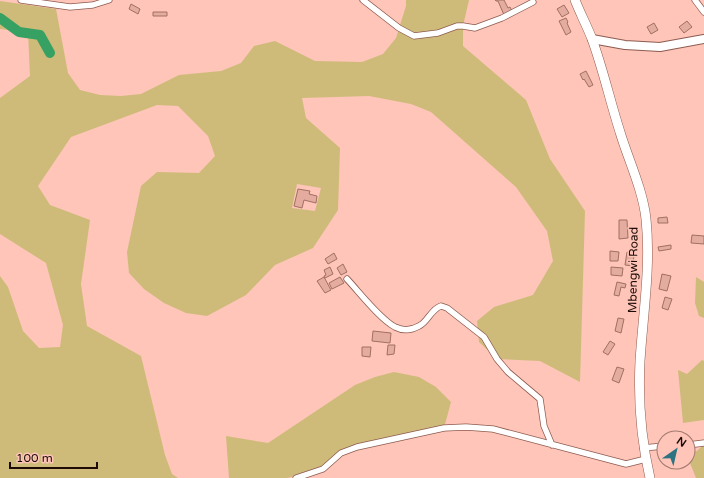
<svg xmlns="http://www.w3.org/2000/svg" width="704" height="478" font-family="'Varela Round',sans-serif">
  <rect width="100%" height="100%" fill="#fec5b8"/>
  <path fill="#cebb79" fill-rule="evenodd" d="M406,0h63l-6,26v20l63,54 24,59 35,52 -5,171 -40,-21 -43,-2 -18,-17 -2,-21 17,-14 39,-12 20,-34 -6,-30 -31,-44 -85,-75 -20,-8 -42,-8 -67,2 4,20 34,30 -2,62 -25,38 -38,17 -29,30 -39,21 -21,-3 -22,-10 -20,-14 -15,-16 -2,-21 14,-66 16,-14 42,1 16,-17 -7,-20 -30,-30 -21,-1 -86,32 -33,49 12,19 40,15 -9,64 6,42 54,30 24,99 7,19 6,4h-178v-202l8,11 15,44 16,17 21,-1 3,-22 -17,-62 -46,-29v-136l30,-22 -2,-44 -28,-3v-28l56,8 12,64 12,17 20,5 21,1 20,-2 38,-19 42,-4 20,-8 13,-17 21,-5 40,20 47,1 21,-8 13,-16 10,-32zM297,184l24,4 -6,23 -23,-3z
    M696,277l8,5v36l-5,-2 -4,-13z
    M702,360l2,1v59l-21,3 -5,-53 9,4z
    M394,372l25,5 17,10 15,15 -7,26 -103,25 -18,16 -36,9h-58l-3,-42 42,7 87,-58 20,-8z
    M704,444v34h-8l-8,-20v-6l9,-1z"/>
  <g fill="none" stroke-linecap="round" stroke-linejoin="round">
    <path stroke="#36a162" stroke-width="10" d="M0,18l19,14 21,3 10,18"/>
  </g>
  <path fill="#e3ac9e" stroke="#a26f63" d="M495,0h9l4,8 2,-1 2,4 -8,4 -6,-14h-2z
    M131,4l9,5 -2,5 -9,-5z
    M564,5l5,8 -7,4 -5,-8z
    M153,12h14v4h-14z
    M566,18l2,4 -1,1 4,9 -5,3 -7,-14z
    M687,21l5,6 -8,6 -5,-6z
    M654,23l4,7 -7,4 -4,-7z
    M586,71l7,14 -4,2 -5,-8 -1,1 -3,-6z
    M298,189l12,2 -1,3 8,2 -1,7 -12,-3 -2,8 -8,-2z
    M667,217l1,6h-10v-5z
    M619,220h8l1,18 -9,1z
    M692,235l12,1v8l-13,-1z
    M671,245v4l-12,2 -1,-4z
    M610,251l9,1 -1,9h-8z
    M627,252l7,1 -1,13 -8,-1z
    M334,253l3,6 -9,5 -3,-5z
    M343,264l4,8 -6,3 -4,-7z
    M330,267l3,7 -8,4 -1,-2 2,-1 -2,-5z
    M611,267l12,1 -1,8 -11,-1z
    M662,274l9,2 -4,15 -8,-2z
    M324,277l7,13 -6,3 -8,-12z
    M340,277l4,6 -12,6 -3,-6z
    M617,282l9,2 -1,4 -4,-1 -2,9 -5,-1z
    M665,297l7,2 -4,11 -6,-2z
    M618,318l6,1 -3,14 -6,-2z
    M373,331l18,2 -1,10 -18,-2z
    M610,341l5,3 -7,11 -5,-3z
    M388,345h7l-1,9 -7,1z
    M362,347h9l-1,10 -8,-1z
    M617,367l7,2 -5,14 -7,-3z"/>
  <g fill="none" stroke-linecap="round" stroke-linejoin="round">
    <g stroke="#8d5b4f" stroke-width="7">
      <path id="street" d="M21,0l49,7 23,-2 16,-5
        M363,0l36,28 15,8 24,-3 19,-7h6l12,2 27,-10 31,-16
        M695,0l9,12
        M347,279c13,14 33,40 48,48 8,4 17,3 24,-1 9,-4 12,-17 22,-20l6,2 37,29 13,22 11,13 32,27 4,27 8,19
        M688,445l16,-2
        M643,448l21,-2
        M296,478l27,-9 18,-16 16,-6 87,-19 22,-1 27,2 133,35 20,-5"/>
    </g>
    <g stroke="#8d5b4f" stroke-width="10">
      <path id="secondary" d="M592,39l33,6 35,2 44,-8"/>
    </g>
    <g stroke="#8d5b4f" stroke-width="10">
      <path id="primary" d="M575,0c5,13 12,26 17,39 11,30 18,62 28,93 8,27 23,58 26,87 5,47 -3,95 -6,142 -2,40 1,78 10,117"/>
    </g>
    <use href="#street" stroke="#fff" stroke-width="5.5"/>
    <use href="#secondary" stroke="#fff" stroke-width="8"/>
    <use href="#primary" stroke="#fff" stroke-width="9"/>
  </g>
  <g text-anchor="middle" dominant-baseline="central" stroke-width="3" stroke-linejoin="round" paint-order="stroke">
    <g font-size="12" fill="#1d0a06" stroke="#fec5b8">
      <text transform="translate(633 270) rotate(-89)">Mbengwi Road</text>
    </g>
  </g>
  <g transform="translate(676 450) rotate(34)"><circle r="19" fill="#fec5b8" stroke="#a47a71"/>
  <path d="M0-3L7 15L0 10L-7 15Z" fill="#2d7381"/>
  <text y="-6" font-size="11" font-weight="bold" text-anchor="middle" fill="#1d0a06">N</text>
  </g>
  <path d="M10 462v6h87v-6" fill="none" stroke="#1d0a06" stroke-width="2"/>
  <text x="16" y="462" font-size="12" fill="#1d0a06" stroke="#fec5b8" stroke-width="3" paint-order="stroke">100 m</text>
</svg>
